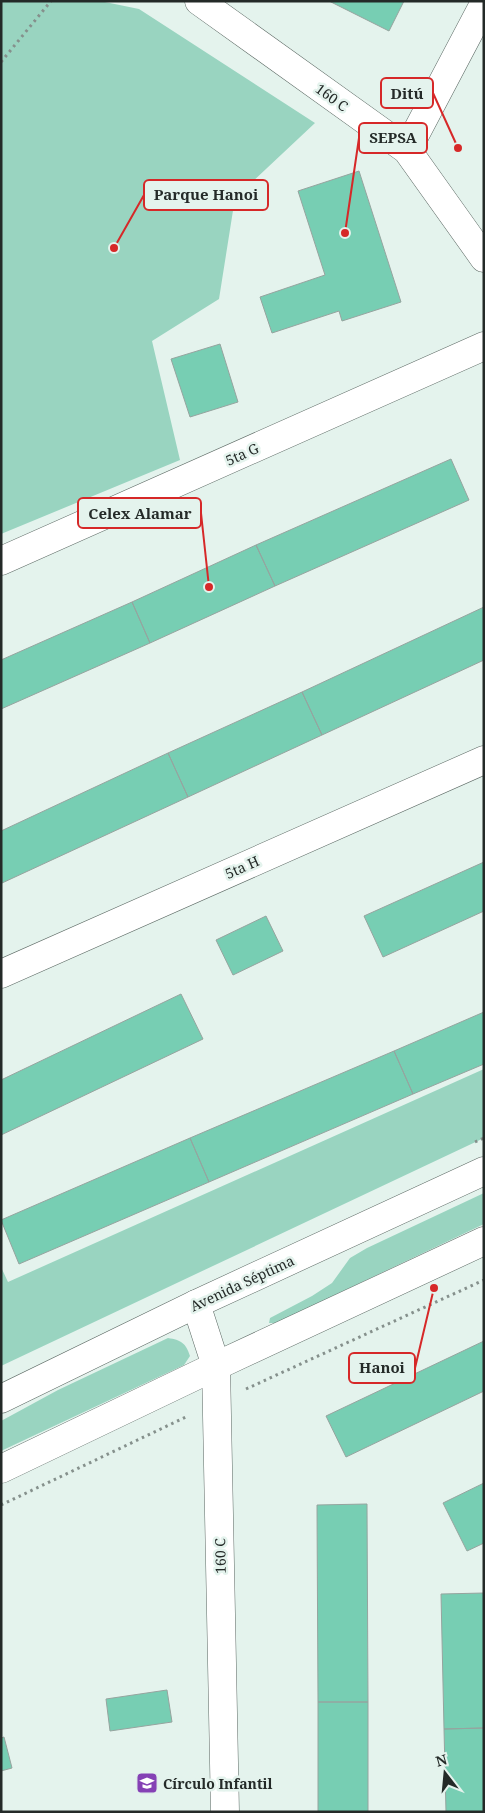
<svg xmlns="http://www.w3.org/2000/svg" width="485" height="1813" font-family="'Noto Serif',serif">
  <rect width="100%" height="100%" fill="#e4f3ed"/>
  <path fill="#99d4c0" d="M1,1h99l39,8 176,114 -80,75 -16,101 -67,42 28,119 -179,74z
    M484,1069v69l-483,228v-99l7,15z
    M484,1193v31l-208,99h-7l1,-5 42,-22 20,-13 18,-25 17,-10z
    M168,1338c13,2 18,5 22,18l-6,9 -183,86v-30l57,-31z"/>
  <path fill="#77ceb3" stroke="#96a49f" d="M329,1h75l-15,30z
    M359,171l42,131 -59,19 -3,-10 -67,22 -12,-36 65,-22 -27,-84z
    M220,344l18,58 -48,15 -19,-58z
    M451,459l18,41 -194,86 -19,-41z
    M256,545l19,41 -125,57 -18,-41z
    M132,602l18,41 -149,66v-49z
    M484,607v53l-162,75 -20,-43z
    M302,692l20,43 -134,62 -20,-44z
    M168,753l20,44 -186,86 -1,-52z
    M484,862v49l-101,46 -19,-41z
    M266,916l17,35 -50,24 -17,-35z
    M181,994l22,45 -202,96v-55z
    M484,1012v52l-71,30 -19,-43z
    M394,1051l19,43 -204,88 -19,-44z
    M190,1138l19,44 -190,82 -18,-44z
    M484,1341v50l-138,66 -20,-41z
    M484,1483v60l-17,8 -24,-48z
    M367,1504l1,198h-50l-1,-197z
    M484,1593v135l-40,1 -3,-135z
    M167,1690l5,32 -62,9 -4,-32z
    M318,1702h50v110h-50z
    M484,1728v84h-38l-2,-83z
    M4,1737l8,31 -11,3v-33z"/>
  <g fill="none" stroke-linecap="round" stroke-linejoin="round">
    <g stroke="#5d6a65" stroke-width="29">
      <path id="minor" d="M199,1l208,149 77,108
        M407,150l77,-146
        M1,561l483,-215
        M1,974l483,-214
        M196,1304l20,62 9,446"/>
    </g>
    <g stroke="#5d6a65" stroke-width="29">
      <path id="secondary" d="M1,1399l195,-95 288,-133
        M1,1469l215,-103 268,-125"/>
    </g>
    <path stroke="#85908c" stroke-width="3" stroke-dasharray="2.5 4" stroke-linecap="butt" d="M1,62l50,-61
      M475,1142l9,-4
      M246,1389l238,-109
      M1,1505l187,-89"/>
    <use href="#minor" stroke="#fff" stroke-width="28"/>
    <use href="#secondary" stroke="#fff" stroke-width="28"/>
  </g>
  <defs>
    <g id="school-square" transform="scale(1.125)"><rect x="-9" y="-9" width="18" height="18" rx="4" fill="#8541b5" stroke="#e4f3ed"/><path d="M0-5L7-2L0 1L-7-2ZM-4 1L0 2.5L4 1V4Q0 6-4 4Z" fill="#fff"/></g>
  </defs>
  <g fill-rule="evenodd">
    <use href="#school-square" x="147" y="1783"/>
  </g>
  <g text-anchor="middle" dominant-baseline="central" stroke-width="5" stroke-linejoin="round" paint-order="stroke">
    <g font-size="14" fill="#242a28" stroke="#e4f3ed">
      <text transform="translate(332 97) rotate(36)">160 C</text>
      <text transform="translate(242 454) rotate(-24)">5ta G</text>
      <text transform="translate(242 867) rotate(-24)">5ta H</text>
      <text transform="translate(242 1283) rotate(-25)">Avenida Séptima</text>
      <text transform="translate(220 1556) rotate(-91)">160 C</text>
    </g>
    <g font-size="14" font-weight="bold" fill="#242a28" stroke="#e4f3ed" text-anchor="start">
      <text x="163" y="1783">Círculo Infantil</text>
    </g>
  </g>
  <path fill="none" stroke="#d62828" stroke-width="2" d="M458 148L433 93M345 233L359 138M114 248L144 195M209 587L201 513M434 1288L415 1368"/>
  <g fill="#d62828" stroke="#e4f3ed" stroke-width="2">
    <circle cx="458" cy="148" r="5"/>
    <circle cx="345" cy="233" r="5"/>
    <circle cx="114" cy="248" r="5"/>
    <circle cx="209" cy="587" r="5"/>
    <circle cx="434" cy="1288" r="5"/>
  </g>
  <g fill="#e4f3ed" stroke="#d62828" stroke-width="2">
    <rect x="381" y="78" width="52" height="30" rx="5"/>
    <rect x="359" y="123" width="68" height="30" rx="5"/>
    <rect x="144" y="180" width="124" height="30" rx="5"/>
    <rect x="78" y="498" width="123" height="30" rx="5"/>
    <rect x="349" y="1353" width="66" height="30" rx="5"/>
  </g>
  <g font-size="15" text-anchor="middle" font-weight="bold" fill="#242a28">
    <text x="407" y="99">Ditú</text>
    <text x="393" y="143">SEPSA</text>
    <text x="206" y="200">Parque Hanoi</text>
    <text x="140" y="519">Celex Alamar</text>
    <text x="382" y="1373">Hanoi</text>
  </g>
  <rect width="485" height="1813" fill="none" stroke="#242a28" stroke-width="5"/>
  <g transform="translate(445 1773) rotate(344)" stroke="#e4f3ed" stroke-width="4" paint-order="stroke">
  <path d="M0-4L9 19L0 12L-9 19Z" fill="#242a28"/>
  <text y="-8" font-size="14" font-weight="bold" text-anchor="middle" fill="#242a28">N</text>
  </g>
</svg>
